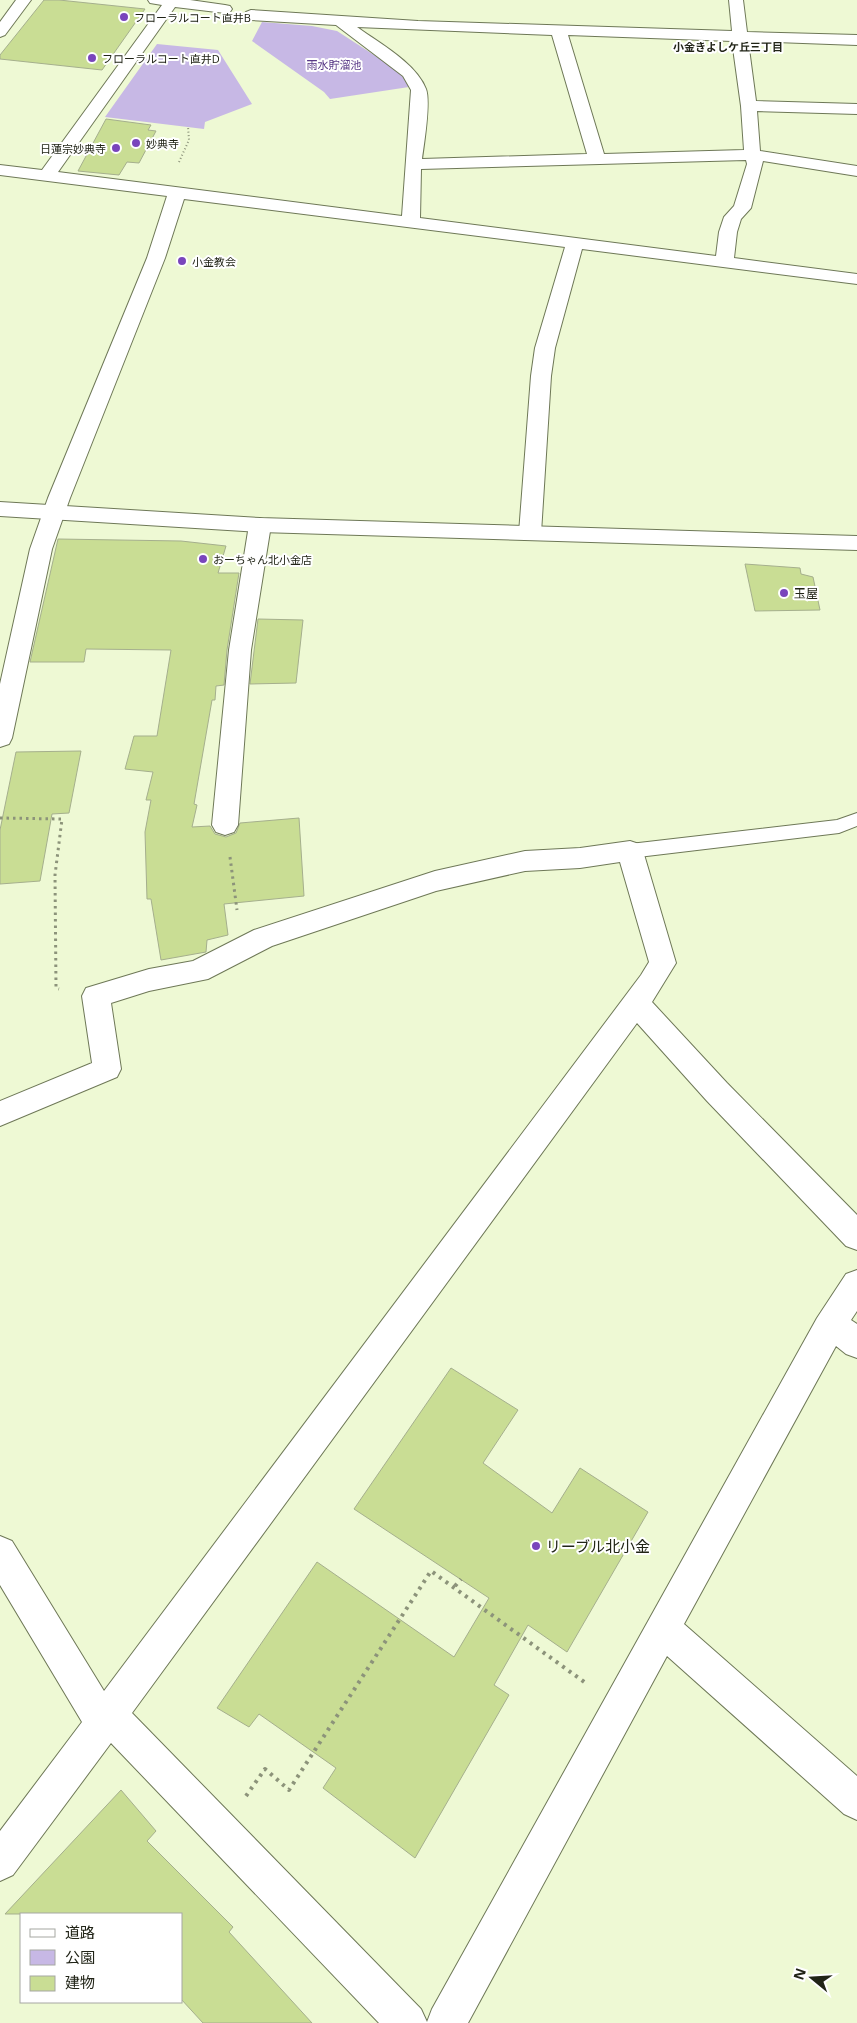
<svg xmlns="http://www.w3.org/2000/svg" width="857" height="2023" font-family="'Open Sans','Noto Sans JP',sans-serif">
  <rect width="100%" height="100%" fill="#eef9d4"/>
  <path fill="#c7b8e5" d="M262,22l50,4 25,5 54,35 12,11 6,10 -79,12 -6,-7 -72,-51z
    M157,44l61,6 34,54 -47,18 -1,7 -99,-12z"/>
  <path fill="#c9dd94" stroke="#a5af8d" d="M44,0h15l86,9 -43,61 -102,-11v-4z
    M106,119l45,6 -3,5 8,1 -17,32 -12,-1 -8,13 -41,-4z
    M58,539l123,2 45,5 -8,27h21l-12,77 -3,35 -8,1 -1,14h-3l-18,104 3,1 -5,22 18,-1 5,8 11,3 10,-4 4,-10 59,-5 5,78 -80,8 4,31 -21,5 -1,12 -45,8 -10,-61h-4l-2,-67 6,-32h-5l7,-28 -28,-3 9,-33h23l14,-86 -85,-1 -2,13h-54z
    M745,564l55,4 1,6 12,3 7,33 -65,1z
    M258,619l45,1 -7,63 -46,1z
    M81,751l-12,62 -17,1 -12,67 -40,3v-54l16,-78z
    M451,1368l67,42 -35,53 69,50 28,-45 68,44 -81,140 -39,-27 -34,60 15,10 -94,163 -92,-70 13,-20 -77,-54 -10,13 -32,-19 100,-146 137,95 35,-59 -135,-89z
    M121,1790l35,41 -9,10 86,86 -4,5 83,91h-109l-22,-24v-85h-176z"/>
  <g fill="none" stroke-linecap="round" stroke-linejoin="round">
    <g stroke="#6e7857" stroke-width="2">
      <path id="service" d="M857,813v13l-18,7 -209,25 -6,-2 -3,-5 3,-5 6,-2 207,-24z"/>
    </g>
    <g stroke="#6e7857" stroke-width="2">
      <path id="minor" d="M16,0h15l-26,35 -5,2v-15z
        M148,0h42l35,5 5,1 2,3 -2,3 -5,1 -50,-6 -117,165 344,44 9,-126 -8,-14 -67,-51 -85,-5 -5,-2 -3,-3 3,-3 5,-2 167,11 314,10 -3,-31h14l4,32 110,3v10l-109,-4 8,60 101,3v10l-100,-3 3,40 97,15v10l-94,-15 -12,47 -10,11 -4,13 -3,26 123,16v10l-275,-35 -27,99 -4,28 -10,157 -3,5 -8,2 -8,-2 -3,-5 12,-157 4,-28 30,-101 -381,-48 -19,59 -95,240 -18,51 -40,189 -3,6 -9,3v-63l30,-135 18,-51 99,-240 20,-62 -167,-21v-10l42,5 120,-165 -12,-2zM357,27l195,8 35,119 -165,5c2,-15 9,-57 4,-70 -10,-26 -47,-46 -69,-62zM568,35l164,6 9,65 3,44 -140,4zM746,160l1,4 -13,42 -10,11 -5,15 -3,24 -296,-38 1,-49z
        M260,518l8,2 3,5 -20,125 -13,175 -4,7 -9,3 -9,-3 -4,-7 17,-175 20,-125 3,-5z
        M630,841l9,3 4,7 33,112 -24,39 75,81 130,132v35l-11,-4 -139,-145 -70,-78 -505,690 289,296 6,13 5,-13 385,-691 29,-44 11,-4v41l-6,9 6,4v34l-11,-4 -10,-8 -152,278 173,152v44l-13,-6 -177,-158 -199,367h-89l-268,-280 -98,132 -13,6v-50l82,-109 -82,-137v-49l12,5 92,150 537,-716 8,-13 -29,-100 -40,6 -55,3 -89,20 -164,55 -64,33 -59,12 -38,12 10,66 -4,8 -117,49v-25l92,-38 -10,-67 4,-8 63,-19 44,-8 61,-31 181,-59 90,-20 55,-3z"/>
    </g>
    <g stroke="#6e7857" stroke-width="2">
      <path id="tertiary" d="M0,502l260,16 597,18v14l-597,-18 -260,-16z"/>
    </g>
    <path stroke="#8c937a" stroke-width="2" stroke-dasharray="1 2.5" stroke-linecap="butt" d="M179,162l10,-22 -1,-13"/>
    <path stroke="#8c937a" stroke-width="3" stroke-dasharray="2.5 4" stroke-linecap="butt" d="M0,818l62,1 -7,56 1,113 3,1
      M230,857l7,53"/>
    <path stroke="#8c937a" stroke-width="4" stroke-dasharray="3 5" stroke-linecap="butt" d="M455,1586l6,-7
      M246,1796l19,-27 24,21 142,-219 156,113"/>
    <use href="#service" fill="#fff" fill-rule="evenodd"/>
    <use href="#minor" fill="#fff" fill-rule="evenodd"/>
    <use href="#tertiary" fill="#fff" fill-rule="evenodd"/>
  </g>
  <g fill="#7945bc" stroke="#fff" stroke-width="2">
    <circle cx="124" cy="17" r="5"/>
    <circle cx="92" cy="58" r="5"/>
    <circle cx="136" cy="143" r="5"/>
    <circle cx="116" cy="148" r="5"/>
    <circle cx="182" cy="261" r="5"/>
    <circle cx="203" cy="559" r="5"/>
    <circle cx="784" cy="593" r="5"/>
    <circle cx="536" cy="1546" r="5"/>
  </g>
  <g text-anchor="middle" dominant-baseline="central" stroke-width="4" stroke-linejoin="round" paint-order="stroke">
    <g font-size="11" fill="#212417" stroke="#fff" text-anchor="start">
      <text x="134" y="17">フローラルコート直井B</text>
      <text x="102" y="58">フローラルコート直井D</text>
      <text x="146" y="143">妙典寺</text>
      <text x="106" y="148" text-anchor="end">日蓮宗妙典寺</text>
      <text x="192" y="261">小金教会</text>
      <text x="213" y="559">おーちゃん北小金店</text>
    </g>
    <g font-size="11" font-weight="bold" fill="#212417" stroke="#fff">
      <text x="728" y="46">小金きよしケ丘三丁目</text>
    </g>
    <g font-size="11" fill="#583886" stroke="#fff">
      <text x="334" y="64">雨水貯溜池</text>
    </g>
    <g font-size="12" fill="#212417" stroke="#fff" text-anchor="start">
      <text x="794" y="593">玉屋</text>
    </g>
    <g font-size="15" fill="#212417" stroke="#fff" text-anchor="start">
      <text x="546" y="1546">リーブル北小金</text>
    </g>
  </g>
  <rect x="20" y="1913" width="162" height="90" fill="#ffffff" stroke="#a6a7a2"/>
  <rect x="30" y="1929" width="25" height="8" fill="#ffffff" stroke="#a6a7a2"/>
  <text x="65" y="1938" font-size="15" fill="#212417">道路</text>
  <rect x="30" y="1950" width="25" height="15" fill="#c7b8e5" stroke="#a6a7a2"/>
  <text x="65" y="1963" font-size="15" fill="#212417">公園</text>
  <rect x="30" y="1976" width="25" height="15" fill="#c9dd94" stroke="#a6a7a2"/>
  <text x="65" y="1988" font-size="15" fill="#212417">建物</text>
  <g transform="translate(812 1978) rotate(288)" stroke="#ffffff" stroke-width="4" paint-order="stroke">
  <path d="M0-4L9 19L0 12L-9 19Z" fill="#212417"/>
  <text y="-8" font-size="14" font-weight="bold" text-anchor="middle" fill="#212417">N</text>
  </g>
</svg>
